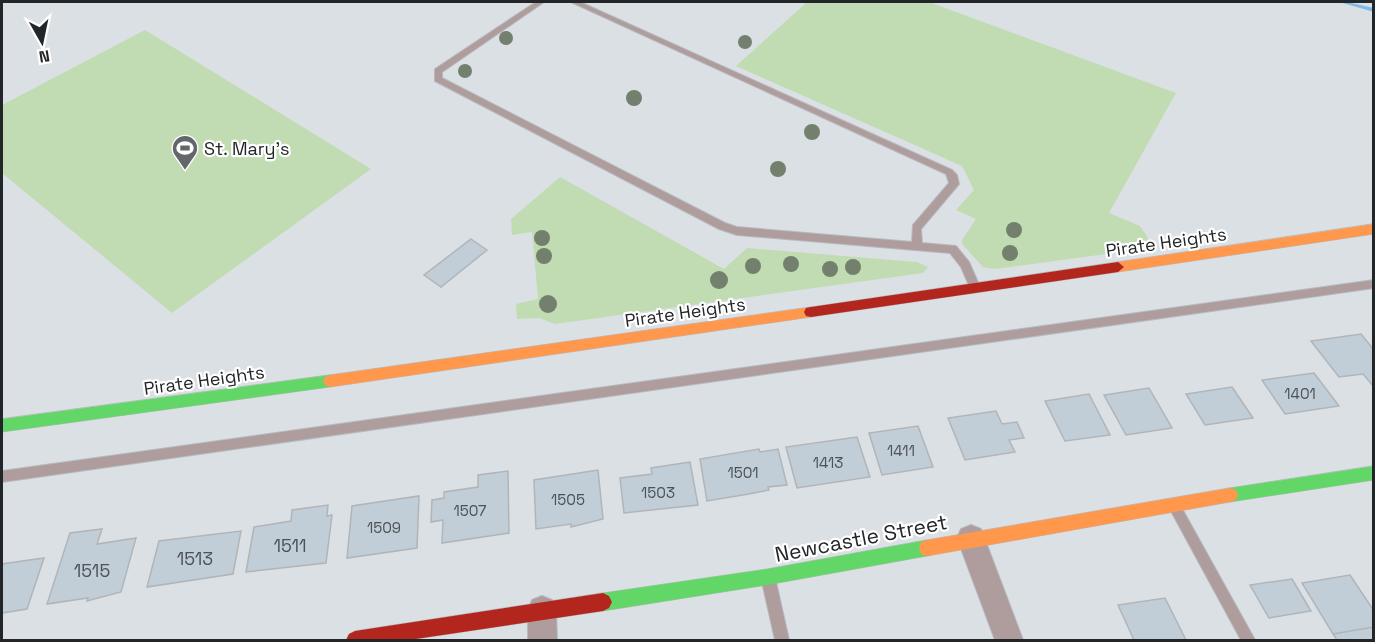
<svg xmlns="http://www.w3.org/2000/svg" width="1375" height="642" font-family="'Space Grotesk',sans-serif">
  <rect width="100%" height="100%" fill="#dbe0e5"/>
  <path fill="#c1dcb3" d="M807,2h122l247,91 -67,120 31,13 8,12 -5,11 -148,20 -12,-2 -21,-23v-4l14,-21 -20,-9 18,-20 -12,-24 -226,-100z
    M145,30l226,139 -199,144 -170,-140v-68z
    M560,177l164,92 23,-21 170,14 11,5 -5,6 -368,51 -16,-6 -22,1 -1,-15 22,-5 -6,-67 -20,3 -1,-16z"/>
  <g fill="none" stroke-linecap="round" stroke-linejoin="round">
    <path fill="#7fbaea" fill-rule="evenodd" d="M1339,2h8l27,6v4z"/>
  </g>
  <path fill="#c1cdd7" stroke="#b1b5b8" stroke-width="1.5" d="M471,239l16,11 -46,37 -17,-12z
    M1361,334l13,16v37l-11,-13 -24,3 -28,-36z
    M1314,373l25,33 -54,8 -23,-34z
    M1232,387l21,31 -48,7 -19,-31z
    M1149,388l23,40 -46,7 -22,-40z
    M1089,394l21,41 -45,6 -20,-40z
    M996,411l6,13 15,-2 7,16 -15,2 6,12 -50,8 -17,-42z
    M918,426l15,41 -51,8 -13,-42z
    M857,437l13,40 -73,11 -11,-41z
    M759,449l1,3 18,-3 9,36 -19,2 1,3 -20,4 -42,7 -7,-42z
    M690,462l8,43 -74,8 -4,-35 32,-4 -1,-6z
    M598,470l5,49 -32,8v-3l-35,5 -2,-49z
    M508,471l1,62 -67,10 1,-23 -12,2 1,-22 12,-2v-6l34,-5v-12z
    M419,496l-2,52 -70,10 5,-52z
    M328,505l-1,11 5,-1 -6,48 -80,9 8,-45 37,-6 1,-11z
    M102,529l-5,15 39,-6 -15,54 -34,9 1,-3 -41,6 23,-71z
    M241,531l-8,43 -86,13 12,-46z
    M44,558l-17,51 -25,4v-49z
    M1350,575l24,36v16l-41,7 -31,-51z
    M1292,579l19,32 -42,7 -19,-33z
    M1165,598l21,42h-52l-16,-35z
    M1374,627v13h-37l-4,-6z"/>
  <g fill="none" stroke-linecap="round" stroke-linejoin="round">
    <g stroke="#b7bbbf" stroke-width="2">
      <path id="lane" d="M536,2h8l-99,68 -3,2v6l283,145 12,4 175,15 1,-17 36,-42 -3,-9 -375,-172h9l372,168 5,5 2,9 -38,45 1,14 34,3 13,16 11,25 -1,3h-8l-10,-23 -11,-14 -213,-18 -18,-6 -284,-148v-12z
        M1374,280v8l-1372,194v-11z
        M1176,503l4,2 75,135h-14l-69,-127 -2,-4 2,-4z
        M769,575l5,2 2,5 13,58h-14l-13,-58 2,-5z"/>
    </g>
    <g stroke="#b7bbbf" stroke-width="2">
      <path id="street" d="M971,525l10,4 42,111h-28l-38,-102 4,-9z
        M542,596l10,4 4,10 1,30h-29v-30l4,-10z"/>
    </g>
    <g stroke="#b7bbbf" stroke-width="1">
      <path id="fast" d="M330,375l5,2 2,4 -2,4 -5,2 -328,45v-13z
        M1374,466v14l-144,22 -6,-2 -2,-5 2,-5 6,-2z
        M927,540l6,2 2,6 -2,6 -6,2 -160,29 -164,26 -6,-3 -3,-6 3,-6 6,-3 164,-24z"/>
    </g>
    <g stroke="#b7bbbf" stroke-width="1">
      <path id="slow" d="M1374,224v10l-256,38 -6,-5 6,-5z
        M811,307l5,1 2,4 -2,4 -5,1 -481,70 -5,-2 -2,-4 2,-4 5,-2z
        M1230,488l6,2 2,5 -2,5 -6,2 -303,54 -6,-2 -2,-6 2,-6 6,-2z"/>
    </g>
    <g stroke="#b7bbbf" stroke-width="1">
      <path id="jam" d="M1118,262l6,5 -6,5 -307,45 -5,-1 -2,-4 2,-4 5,-1z
        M603,593l6,3 3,6 -3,6 -6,3 -194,29h-63l3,-6 6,-3z"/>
    </g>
    <use href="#lane" fill="#af9c9d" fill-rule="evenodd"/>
    <use href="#street" fill="#af9c9d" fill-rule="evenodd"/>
    <use href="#fast" fill="#63d668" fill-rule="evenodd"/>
    <use href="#slow" fill="#ff974d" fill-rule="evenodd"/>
    <use href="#jam" fill="#b3261e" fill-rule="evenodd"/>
  </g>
  <g fill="#73806e">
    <circle cx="506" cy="38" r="7"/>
    <circle cx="745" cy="42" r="7"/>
    <circle cx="465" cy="71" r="7"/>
    <circle cx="634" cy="98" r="8"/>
    <circle cx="812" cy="132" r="8"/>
    <circle cx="778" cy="169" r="8"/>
    <circle cx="1014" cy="230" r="8"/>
    <circle cx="542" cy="238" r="8"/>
    <circle cx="1010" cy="253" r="8"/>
    <circle cx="544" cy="256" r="8"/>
    <circle cx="791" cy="264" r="8"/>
    <circle cx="753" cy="266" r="8"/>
    <circle cx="853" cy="267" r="8"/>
    <circle cx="830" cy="269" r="8"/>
    <circle cx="719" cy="280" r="9"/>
    <circle cx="548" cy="304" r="9"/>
  </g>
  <defs>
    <g id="stadium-pin" transform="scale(1.35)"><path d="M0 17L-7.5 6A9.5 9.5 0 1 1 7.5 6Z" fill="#63676b" stroke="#fff"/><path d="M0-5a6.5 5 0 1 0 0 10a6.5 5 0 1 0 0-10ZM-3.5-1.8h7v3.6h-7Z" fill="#fff"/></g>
  </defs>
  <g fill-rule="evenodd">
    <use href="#stadium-pin" x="185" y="148"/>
  </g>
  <g text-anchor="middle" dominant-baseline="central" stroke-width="4.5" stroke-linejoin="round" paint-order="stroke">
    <g font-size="15" fill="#4c5256">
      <text x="1300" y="393">1401</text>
      <text x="901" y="450">1411</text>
      <text x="828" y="462">1413</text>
      <text x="743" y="472">1501</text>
      <text x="658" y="492">1503</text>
      <text x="568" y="499">1505</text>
      <text x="470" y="510">1507</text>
      <text x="384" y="527">1509</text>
    </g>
    <g font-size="18" fill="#232629" stroke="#fff" text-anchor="start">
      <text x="204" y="148">St. Mary's</text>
    </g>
    <g font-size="18" fill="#232629" stroke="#fff">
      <text transform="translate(1166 242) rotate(-8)">Pirate Heights</text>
      <text transform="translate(685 312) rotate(-8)">Pirate Heights</text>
      <text transform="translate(204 380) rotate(-8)">Pirate Heights</text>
    </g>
    <g font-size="18" fill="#4c5256">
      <text x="290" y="545">1511</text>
      <text x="195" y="558">1513</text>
      <text x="92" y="570">1515</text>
    </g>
    <g font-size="21" fill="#232629" stroke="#fff">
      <text transform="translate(861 538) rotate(-11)">Newcastle Street</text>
    </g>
  </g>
  <rect width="1375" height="642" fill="none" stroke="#232629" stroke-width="6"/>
  <g transform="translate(42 42) rotate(171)" stroke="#ffffff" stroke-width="4.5" paint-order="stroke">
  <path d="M0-4.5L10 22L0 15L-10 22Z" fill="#232629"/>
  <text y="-9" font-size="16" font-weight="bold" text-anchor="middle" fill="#232629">N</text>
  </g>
</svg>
